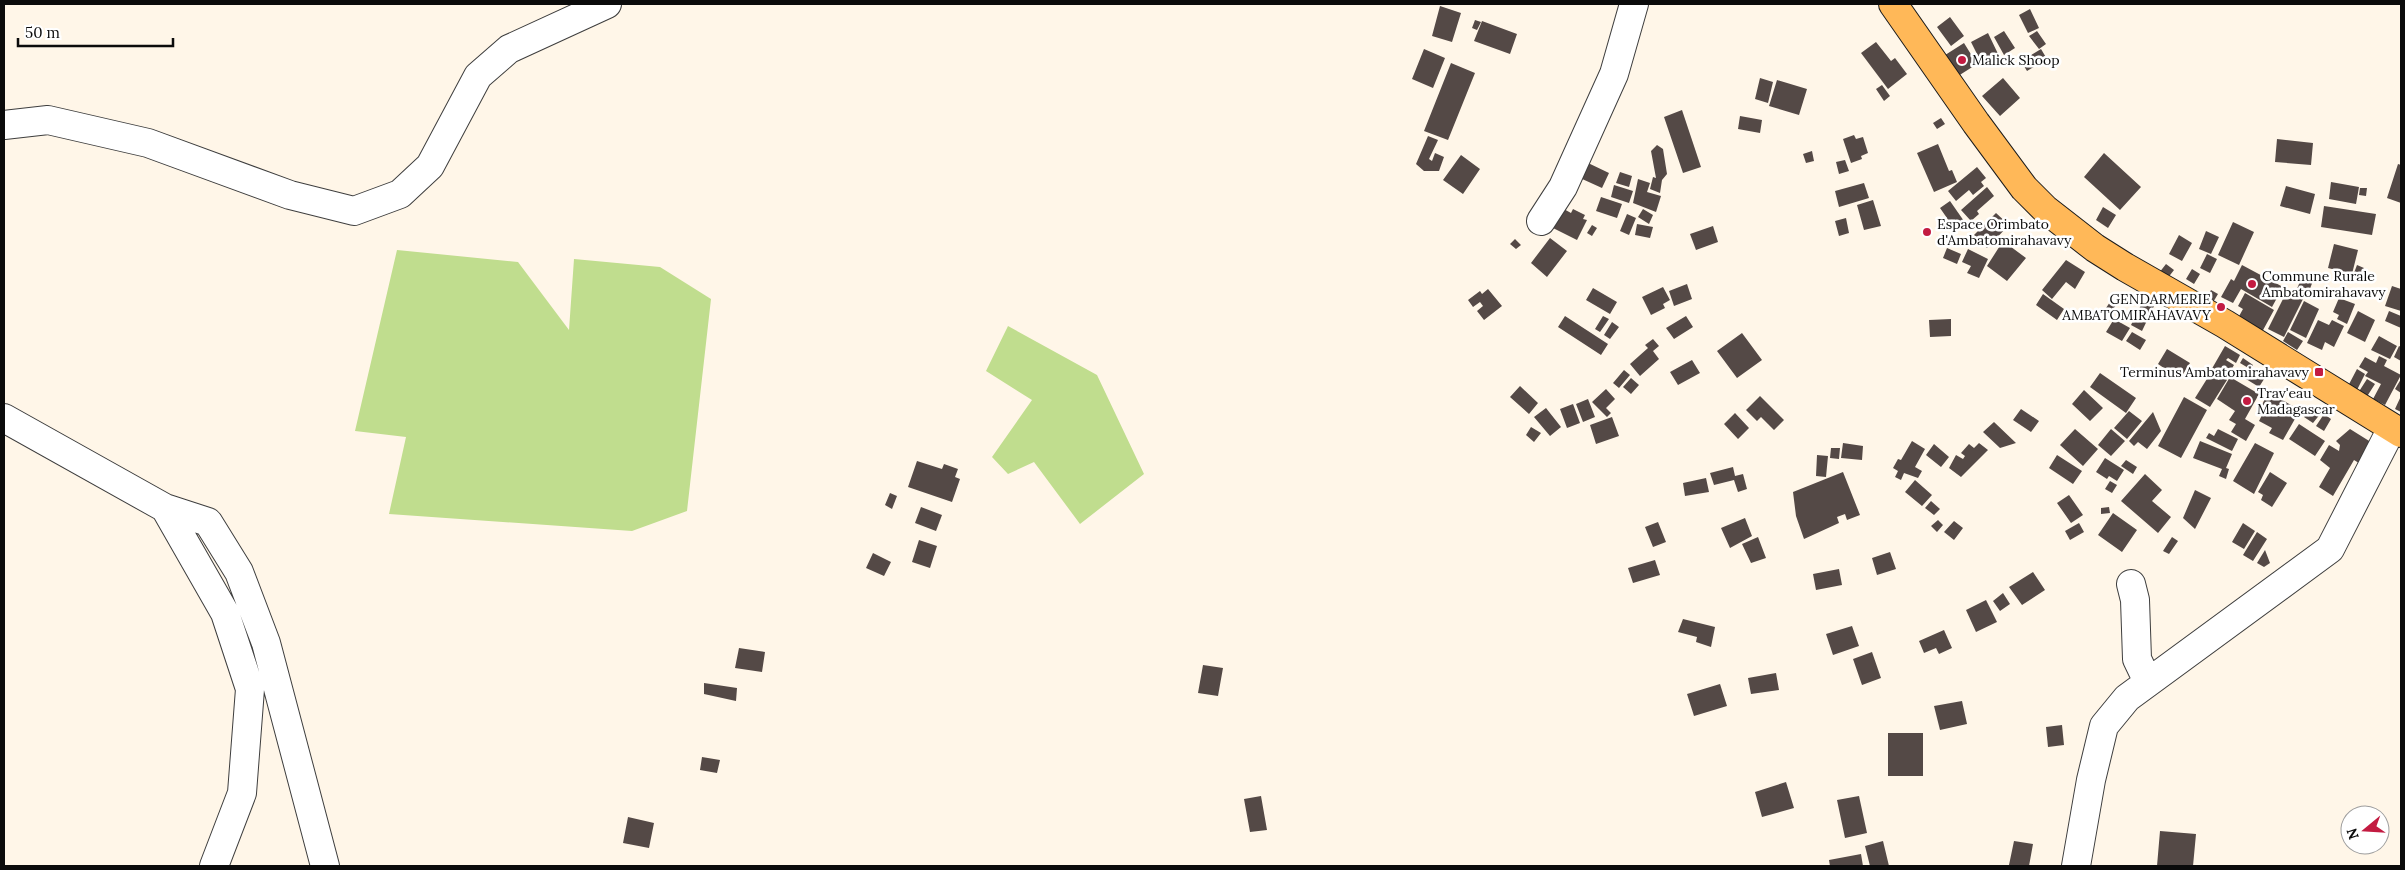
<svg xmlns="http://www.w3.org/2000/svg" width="2405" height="870" font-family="Lora,serif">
  <rect width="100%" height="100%" fill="#fff6e8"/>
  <path fill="#c0dd8e" d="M397,250l121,12 51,68 5,-71 86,8 51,32 -24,212 -55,20 -243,-17 17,-77 -51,-6z
    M1008,326l89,49 47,99 -64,50 -46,-62 -26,12 -16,-17 40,-57 -46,-29z"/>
  <path fill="#544946" d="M1440,6l21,7 -9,29 -20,-6z
    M2030,9l9,19 -11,5 -9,-18z
    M1950,17l14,19 -13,10 -14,-19z
    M1475,20l6,2 -4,8 -5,-2z
    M1482,21l35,13 -7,20 -36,-13z
    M2004,31l11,17 -11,7 -10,-18z
    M2037,31l9,13 -7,5 -10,-13z
    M1988,33l12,25 -17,8 -12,-24z
    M1876,42l15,19 4,-3 12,16 -19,15 -27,-36z
    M1964,43l13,21 -22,14 -13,-21z
    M1424,49l21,9 -12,30 -21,-9z
    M2041,49l6,10 -20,12 -6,-10z
    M1451,63l24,10 -27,67 -24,-9z
    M1760,78l13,4 -5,21 -13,-4z
    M2003,78l17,20 -20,18 -18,-20z
    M1777,80l30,9 -8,26 -30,-9z
    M1882,85l8,11 -6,5 -8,-12z
    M1682,110l19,57 -18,6 -19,-56z
    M1740,116l22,4 -2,13 -22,-4z
    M1941,118l4,6 -8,5 -4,-6z
    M1854,135l2,4 7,-2 5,16 -7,3 1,3 -11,4 -8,-24z
    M1428,136l10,4 -9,19 3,2 3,-8 9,4 -5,14h-15l-8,-7z
    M2277,139l36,4 -2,22 -36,-3z
    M1938,144l11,27 3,-1 5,12 -23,10 -17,-39z
    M1657,145l6,4 4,25 -5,6 -2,13 -10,-4 3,-12 3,1 -5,-27z
    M1812,151l2,10 -8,2 -3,-9z
    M2104,153l37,34 -21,23 -36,-33z
    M1461,155l19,14 -17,25 -20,-14z
    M1845,160l4,11 -10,3 -3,-12z
    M1586,162l23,11 -7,15 -22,-10z
    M2398,164l3,1v38l-14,-5z
    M1977,167l9,11 -5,4 3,4 -11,9 -4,-5 -13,11 -8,-10z
    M1620,172l12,4 -3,11 -13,-4z
    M1638,179l12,4 -3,9 14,4 -5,16 -23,-9z
    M2331,182l28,5 -3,17 -27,-5z
    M1864,183l5,15 -30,9 -4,-16z
    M1614,185l19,6 -4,12 -18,-6z
    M2286,186l29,8 -5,20 -30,-8z
    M1987,187l7,9 -17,15 2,3 -8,7 -10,-11z
    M2360,188h7l-1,8 -7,-1z
    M1601,197l21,7 -5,14 -21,-7z
    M1873,200l8,26 -17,4 -7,-25z
    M1950,201l16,23 -10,7 -16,-23z
    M2324,206l52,8 -4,21 -51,-8z
    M2103,207l13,8 -8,13 -12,-8z
    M1562,208l9,5 2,-4 12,6 -2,4 4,1 -10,20 -24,-12z
    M1643,209l10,6 -4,9 -11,-7z
    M1996,213l13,12 -22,23 -13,-13z
    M1627,214l9,4 -7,17 -9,-4z
    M1846,218l3,15 -10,3 -4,-15z
    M2233,222l21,10 -15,33 -21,-10z
    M1637,224l16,3 -3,11 -15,-3z
    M1592,225l5,3 -5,8 -5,-3z
    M1713,226l5,16 -22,8 -6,-16z
    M2206,231l13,6 -8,17 -12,-5z
    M2179,235l13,8 -10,18 -13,-7z
    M1550,238l17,13 -20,26 -16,-14z
    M1515,239l6,6 -5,4 -6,-5z
    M2003,241l23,17 -19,23 -20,-15z
    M2334,244l24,6 -6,24 -24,-6z
    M1947,248l14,6 -4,10 -14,-6z
    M1968,249l20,10 -9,19 -12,-5 4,-7 -9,-4z
    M2207,254l10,5 -7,14 -10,-5z
    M2066,260l19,12 -10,17 -9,-7 -14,17 -10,-9z
    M2166,264l8,6 -7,9 -8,-6z
    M2242,265l41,22 -11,20 -31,-18 -8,14 -12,-6 10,-18 3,2z
    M2357,265l7,3 -3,7 -7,-2z
    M2192,269l8,5 -6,10 -8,-5z
    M2302,277l11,4 -6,15 -11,-5z
    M1687,284l5,15 -18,7 -5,-15z
    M2392,286l9,3v22l-16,-5z
    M1663,287l7,13 -7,4 2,4 -14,7 -9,-18z
    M1593,288l24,14 -7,12 -24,-14z
    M1488,289l14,17 -18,14 -7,-9 6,-5 -3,-4 -7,5 -5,-7 12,-9 2,3z
    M2288,289l16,8 -20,40 -16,-8z
    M2211,290l7,4 -6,10 -7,-4z
    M2245,293l29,17 -12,22 -24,-14 5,-9 -5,-3z
    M2043,294l21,15 -7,11 -21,-15z
    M2339,298l16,6 -8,20 -10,-5 2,-4 -6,-3z
    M2143,301l11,5 -12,25 -11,-6z
    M2304,301l15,8 -13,29 -16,-8z
    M2110,302l6,3 -6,9 -6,-3z
    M2358,311l17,9 -10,22 -18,-9z
    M2389,311l12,5v12l-16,-7z
    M1565,316l43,28 -7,11 -43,-28z
    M1603,316l6,3 -9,13 -5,-3z
    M1686,316l7,11 -19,12 -8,-11z
    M1951,319v17l-21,1 -1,-17z
    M2114,319l16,9 -8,13 -16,-9z
    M2318,320l11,5 3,-5 12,6 -10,21 -9,-5 -3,8 -15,-7z
    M1612,322l7,5 -9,12 -6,-4z
    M2132,332l14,8 -6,10 -14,-9z
    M2288,332l15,9 -6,9 -14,-9z
    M1742,333l20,27 -25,18 -20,-27z
    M2379,336l18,10 -7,13 -19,-9z
    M1653,339l6,7 -6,5 6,8 -19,17 -10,-12 18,-16 -3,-3z
    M2225,346l15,9 -4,8 -8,-5 -2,2 8,5 -6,10 -7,-3 -3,5 -8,-5z
    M2399,346l2,1v14l-7,-4z
    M2167,349l23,14 -10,16 -22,-15z
    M2379,356l8,4 -3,6 17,9 -16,30 -12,-6 8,-15 -16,-8 3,-4 -9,-5 6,-10 11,6z
    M2243,358l10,7 -3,4 -10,-6z
    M1692,360l8,13 -22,12 -8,-13z
    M2252,369l14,7 -7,11 -13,-8z
    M2357,369l8,5 -9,18 -9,-4z
    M1624,370l6,5 -11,13 -6,-5z
    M2100,373l36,25 -10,15 -36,-26z
    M2210,374l9,6 2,-4 6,4 -17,27 -15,-9z
    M2230,377l29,17 -14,25 10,6 -9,16 -15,-9 5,-8 -7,-4 6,-9 -18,-12z
    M1631,378l8,7 -8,9 -8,-7z
    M2367,379l8,5 -9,14 -8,-5z
    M2401,379v14l-6,-4z
    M1520,386l18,17 -9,11 -19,-17z
    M1606,389l9,10 -9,9 5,5 -4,4 -15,-15z
    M2084,390l19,18 -13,13 -18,-17z
    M2276,390l9,5 -2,4 -9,-5z
    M2268,392l32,18 -17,30 -14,-7 3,-5 -13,-7 7,-14 -4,-2z
    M1760,396l24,24 -10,10 -13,-13 -4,4 -11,-11z
    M2401,396v16l-6,-3z
    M2184,397l23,13 -26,48 -23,-12z
    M1588,399l7,18 -12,5 -7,-18z
    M1573,404l7,19 -13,5 -7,-19z
    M2312,406l9,7 -8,10 -9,-6z
    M1546,408l15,19 -11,9 -16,-19z
    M2021,409l18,12 -8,11 -18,-12z
    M2129,411l13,10 -15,18 -13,-11z
    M2153,412l8,19 -14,18 -9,-7 -4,4 -5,-5z
    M1735,413l14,15 -11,11 -14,-15z
    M2324,414l7,5 -7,12 -8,-5z
    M1612,417l7,19 -23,8 -6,-19z
    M1994,422l22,21 -16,5 -17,-16z
    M2299,424l26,17 -10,15 -26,-17z
    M1531,427l10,6 -7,9 -8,-7z
    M2075,429l23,20 -15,17 -23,-21z
    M2111,429l14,12 -14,15 -13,-11z
    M2218,429l20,10 -6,12 -26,-13 3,-5 5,3z
    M2350,429l24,15 -12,21 -8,-5 -21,36 -14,-9 11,-19 -10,-8 9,-15 10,6 1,-6 -4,-4z
    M1912,441l13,8 -10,18 7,4 -4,7 -14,-5 -3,7 -6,-3 3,-6 -5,-3 5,-9 3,1z
    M2200,441l32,13 -6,14 3,1 -3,10 -7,-3 3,-7 -29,-11z
    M1843,443l20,3 -1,14 -21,-2z
    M1979,443l9,7 -27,27 -12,-9 7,-13 7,4 2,-3 -4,-3 8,-9 5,4z
    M2255,443l19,10 -20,41 -21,-13z
    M1934,444l15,13 -8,10 -15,-12z
    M1831,448h9l-1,11 -9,-1z
    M1817,455l11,1 -2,21 -10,-1z
    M2057,455l25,16 -9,13 -24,-16z
    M2105,458l19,12 -7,11 -8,-5 -2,3 -11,-7z
    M2126,460l11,7 -4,7 -12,-8z
    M917,461l25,8 2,-5 14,5 -3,8 5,2 -8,23 -44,-15z
    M1733,467l2,9 8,-2 4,15 -9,3 -4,-12 -20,5 -4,-12z
    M1843,472l17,43 -13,5 -2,-6 -8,3 2,6 -35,16 -8,-23 -3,-24z
    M2270,472l17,11 -15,24 -11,-7 2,-5 -5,-3z
    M2145,474l17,16 -10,11 19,16 -13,16 -37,-32z
    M1706,478l3,14 -24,4 -2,-13z
    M1915,480l17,15 -10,11 -17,-14z
    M2110,481l7,4 -5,8 -7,-4z
    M2195,490l16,8 -16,31 -12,-11z
    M890,493l7,3 -5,13 -7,-4z
    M2069,495l14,20 -12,8 -14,-20z
    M1931,501l9,8 -6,6 -9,-7z
    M921,507l21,8 -6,16 -21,-8z
    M2109,507l1,6 -9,1v-6z
    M2113,513l24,17 -15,22 -24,-17z
    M1745,518l7,18 -22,12 -9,-20z
    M1938,520l5,5 -6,7 -6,-6z
    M1954,521l9,7 -9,12 -10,-8z
    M1658,522l8,20 -13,5 -8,-20z
    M2079,523l5,9 -14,8 -5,-9z
    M2243,523l12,8 -11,18 -12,-7z
    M2257,532l10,7 -14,22 -10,-6z
    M1758,537l8,21 -15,5 -9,-19z
    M2172,537l6,4 -9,13 -6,-3z
    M919,540l18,6 -7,22 -18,-6z
    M2265,550l5,13 -6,4 -7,-4z
    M1890,552l6,17 -19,6 -5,-17z
    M873,553l18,9 -7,14 -18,-8z
    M1655,560l5,15 -27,8 -5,-15z
    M1839,569l3,16 -26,5 -3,-16z
    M2033,572l12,18 -23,15 -13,-18z
    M2003,593l7,11 -10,7 -7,-10z
    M1986,600l11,22 -21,10 -10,-22z
    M1683,619l32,8 -4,20 -15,-5 1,-5 -19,-5z
    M1852,626l7,20 -26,9 -7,-21z
    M1944,630l8,18 -13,6 -3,-6 -12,5 -5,-12z
    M739,648l26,4 -3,20 -27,-4z
    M1872,652l9,26 -19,7 -9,-26z
    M1203,665l20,3 -5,28 -20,-3z
    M1776,673l3,17 -28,4 -3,-16z
    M704,683l33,5 -1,13 -32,-7z
    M1720,684l7,22 -33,10 -7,-22z
    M1962,701l5,23 -27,6 -6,-24z
    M2062,725l2,20 -16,2 -2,-20z
    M1888,733h35v43h-35z
    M702,757l18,3 -3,13 -17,-3z
    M1786,782l8,26 -32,9 -7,-25z
    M1261,796l6,34 -17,2 -6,-33z
    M1859,796l8,37 -22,5 -8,-38z
    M628,817l26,6 -5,25 -26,-5z
    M2160,831l36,3 -3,32h-36z
    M1883,841l6,25h-19l-5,-20z
    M2014,841l19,3 -4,22 -20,-1z
    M1861,854l2,12h-33l-1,-6z"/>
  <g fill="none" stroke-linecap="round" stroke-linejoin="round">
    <g stroke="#3e3e3e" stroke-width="30">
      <path id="minor" d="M4,125l44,-5 100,23 142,52 64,16 46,-17 30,-28 48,-90 31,-27 98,-45
        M1541,221l22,-34 51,-113 20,-70
        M4,418l161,90 43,14 31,50 27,71 59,223
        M165,508l60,105 25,76 -8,104 -28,73
        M2131,584l4,16 2,59 11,23
        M2076,866l15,-86 13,-54 23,-28 203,-149 62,-121"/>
    </g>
    <g stroke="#1c1c1c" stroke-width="30">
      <path id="major" d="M1893,4l83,119 48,65 21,21 50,39 30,19 100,57 176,109"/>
    </g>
    <use href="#minor" stroke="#fff" stroke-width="28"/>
    <use href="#major" stroke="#ffb858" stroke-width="28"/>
  </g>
  <g fill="#c31b41" stroke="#fff" stroke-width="2">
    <circle cx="1962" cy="60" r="5"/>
    <circle cx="1927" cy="232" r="5"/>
    <circle cx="2252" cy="284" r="5"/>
    <circle cx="2221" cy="307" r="5"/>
    <rect x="2314" y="367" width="10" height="10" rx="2.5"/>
    <circle cx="2247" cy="401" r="5"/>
  </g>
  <g text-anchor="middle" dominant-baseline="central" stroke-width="5" stroke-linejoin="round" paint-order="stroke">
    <g font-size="14" fill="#0b0b0b" stroke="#fff" text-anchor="start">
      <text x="1972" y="60">Malick Shoop</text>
      <text x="1937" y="224">Espace Orimbato<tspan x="1937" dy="16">d'Ambatomirahavavy</tspan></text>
      <text x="2262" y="276">Commune Rurale<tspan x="2262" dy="16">Ambatomirahavavy</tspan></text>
      <text x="2211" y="299" text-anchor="end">GENDARMERIE<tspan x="2211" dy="16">AMBATOMIRAHAVAVY</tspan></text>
      <text x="2309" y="372" text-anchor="end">Terminus Ambatomirahavavy</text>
      <text x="2257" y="393">Trav'eau<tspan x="2257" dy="16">Madagascar</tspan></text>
    </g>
  </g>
  <rect width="2405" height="870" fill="none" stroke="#0b0b0b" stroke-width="10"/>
  <g transform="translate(2365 830) rotate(252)"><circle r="24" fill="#ffffff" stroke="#9d9d9d"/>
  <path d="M0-4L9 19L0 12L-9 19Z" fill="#c31b41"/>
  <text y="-8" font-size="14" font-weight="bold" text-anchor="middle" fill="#0b0b0b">N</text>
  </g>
  <path d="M18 38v8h155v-8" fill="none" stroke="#0b0b0b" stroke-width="2.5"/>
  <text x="25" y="38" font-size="15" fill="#0b0b0b" stroke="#ffffff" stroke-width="4" paint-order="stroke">50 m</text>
</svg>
